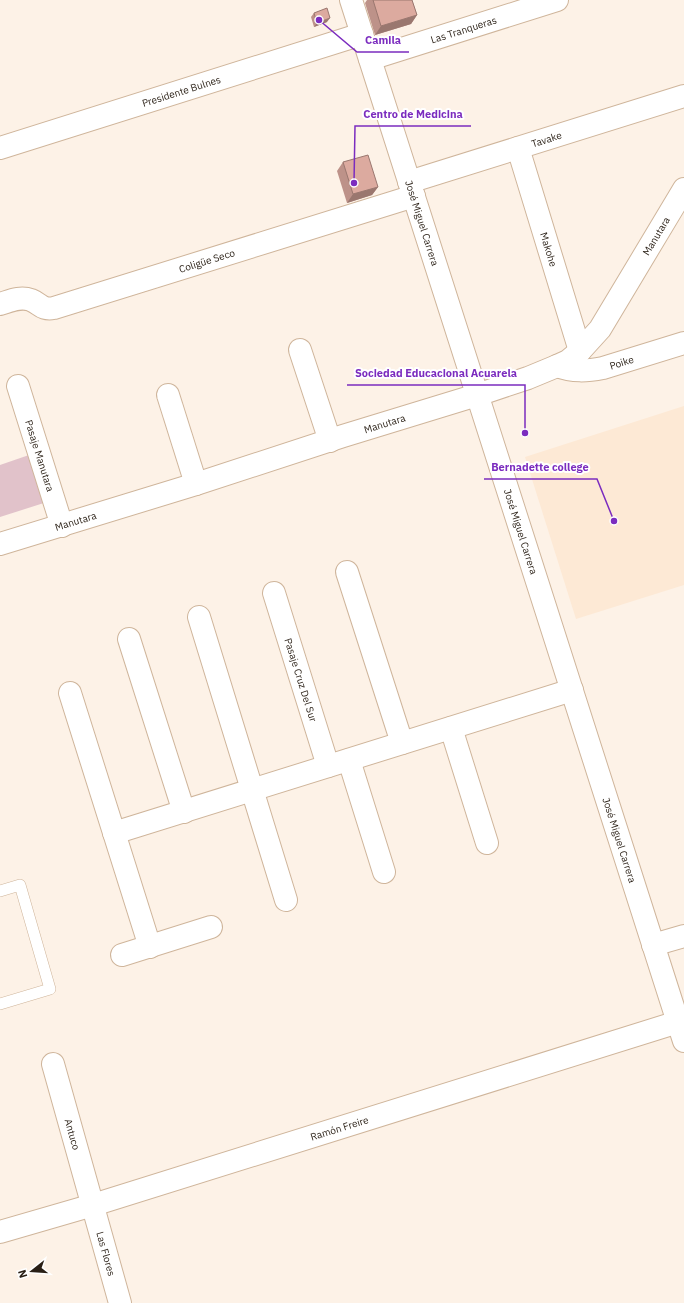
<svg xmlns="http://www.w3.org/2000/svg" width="684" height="1303" font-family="'IBM Plex Sans',sans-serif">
  <rect width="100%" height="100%" fill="#fdf2e7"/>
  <path fill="#fde9d5" d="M684,406v179l-108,34 -51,-162z"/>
  <path fill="#e1c2ca" d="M29,455l18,47 -47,15v-52z"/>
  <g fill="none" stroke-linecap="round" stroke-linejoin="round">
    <g stroke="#cfb59b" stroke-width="12">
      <path id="lane" d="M0,891l20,-6 30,104 -50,15"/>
    </g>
    <g stroke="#cfb59b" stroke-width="24">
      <g id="street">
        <path id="s1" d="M370,59l187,-59"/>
        <path id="s2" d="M0,148l362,-114"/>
        <path id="s3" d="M518,148l62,203"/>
        <path id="s4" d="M409,182l275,-86"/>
        <path id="s5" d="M0,304c10,-3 20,-8 31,-4 10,4 10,10 23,8l360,-112"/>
        <path d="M300,350l30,91"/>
        <path id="s6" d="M557,366c16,6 30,5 46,2l81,-25"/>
        <path id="s7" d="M18,386l44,140"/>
        <path d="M168,395l28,89"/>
        <path d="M347,572l55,171"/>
        <path id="s8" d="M274,593l54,173"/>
        <path d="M199,617l87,283"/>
        <path d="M129,639l55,173"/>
        <path d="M70,693l80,254"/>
        <path d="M451,728l36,115"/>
        <path d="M349,760l35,112"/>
        <path d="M114,833l458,-143"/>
        <path d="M653,945l31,-9"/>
        <path d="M122,955l89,-28"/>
        <path id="s9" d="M53,1064l67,239"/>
        <path id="s10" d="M0,1232l93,-27 585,-183"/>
      </g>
    </g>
    <g stroke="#cfb59b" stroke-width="24">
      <g id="secondary">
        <path id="s11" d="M351,0l333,1041"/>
        <path id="s12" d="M0,544l196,-60 147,-48 134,-41 51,-17 29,-12 11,-5 12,-10 20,-22 84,-140"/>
      </g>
    </g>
    <use href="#lane" stroke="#fff" stroke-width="11"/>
    <use href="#street" stroke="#fff" stroke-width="22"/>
    <use href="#secondary" stroke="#fff" stroke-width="22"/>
  </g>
  <path fill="#bd9289" d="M367,0h45l5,15 -6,9 -36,11 -10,-32z
    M314,13l13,9 -13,5 -3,-10z
    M343,162l35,25 -6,8 -25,8 -10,-32z"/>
  <path fill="#9a776f" d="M417,15l-6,9 -36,11 6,-9z
    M330,18l-3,4 -13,5 3,-4z
    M378,187l-6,8 -25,8 6,-9z"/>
  <path fill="#dcaa9f" stroke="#9a776f" d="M373,0h39l5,15 -36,11z
    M327,8l3,10 -13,5 -3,-10z
    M368,155l10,32 -25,7 -10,-32z"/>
  <g text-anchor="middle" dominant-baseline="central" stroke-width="4" stroke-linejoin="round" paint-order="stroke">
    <g font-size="10" fill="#291f15" stroke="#fff">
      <text stroke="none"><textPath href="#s1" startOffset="98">Las Tranqueras</textPath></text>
      <text stroke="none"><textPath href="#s2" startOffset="190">Presidente Bulnes</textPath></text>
      <text stroke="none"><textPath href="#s4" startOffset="144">Tavake</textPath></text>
      <text stroke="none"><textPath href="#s11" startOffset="234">José Miguel Carrera</textPath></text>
      <text stroke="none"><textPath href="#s12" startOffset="751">Manutara</textPath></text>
      <text stroke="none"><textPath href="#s3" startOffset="106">Makohe</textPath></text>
      <text stroke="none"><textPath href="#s5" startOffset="217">Coligüe Seco</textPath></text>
      <text stroke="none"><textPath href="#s6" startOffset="66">Poike</textPath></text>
      <text stroke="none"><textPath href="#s12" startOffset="403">Manutara</textPath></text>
      <text stroke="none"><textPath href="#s7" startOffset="73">Pasaje Manutara</textPath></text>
      <text stroke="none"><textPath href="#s12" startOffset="79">Manutara</textPath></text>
      <text stroke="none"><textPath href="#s11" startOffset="558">José Miguel Carrera</textPath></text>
      <text stroke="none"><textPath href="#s8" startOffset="91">Pasaje Cruz Del Sur</textPath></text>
      <text stroke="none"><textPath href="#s11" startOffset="882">José Miguel Carrera</textPath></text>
      <text stroke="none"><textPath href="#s10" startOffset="355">Ramón Freire</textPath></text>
      <text stroke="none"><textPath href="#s9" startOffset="73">Antuco</textPath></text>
      <text stroke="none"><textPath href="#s9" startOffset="197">Las Flores</textPath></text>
    </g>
  </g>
  <path fill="none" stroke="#7b2cbf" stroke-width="1.5" d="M319 20L357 52H409M354 183L355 126H471M525 433L525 385H347M614 521L597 479H484"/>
  <g fill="#7b2cbf" stroke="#fff" stroke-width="1.5">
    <circle cx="319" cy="20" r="4"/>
    <circle cx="354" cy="183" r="4"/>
    <circle cx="525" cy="433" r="4"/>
    <circle cx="614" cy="521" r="4"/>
  </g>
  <g font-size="11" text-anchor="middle" font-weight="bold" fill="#7b2cbf" stroke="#fff" stroke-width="4" stroke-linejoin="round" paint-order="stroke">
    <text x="383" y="44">Camila</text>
    <text x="413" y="118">Centro de Medicina</text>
    <text x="436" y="377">Sociedad Educacional Acuarela</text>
    <text x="540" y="471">Bernadette college</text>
  </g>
  <g transform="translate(32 1271) rotate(253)" stroke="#ffffff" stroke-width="3" paint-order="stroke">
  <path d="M0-3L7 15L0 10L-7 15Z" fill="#291f15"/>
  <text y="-6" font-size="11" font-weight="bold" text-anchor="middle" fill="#291f15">N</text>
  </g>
</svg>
